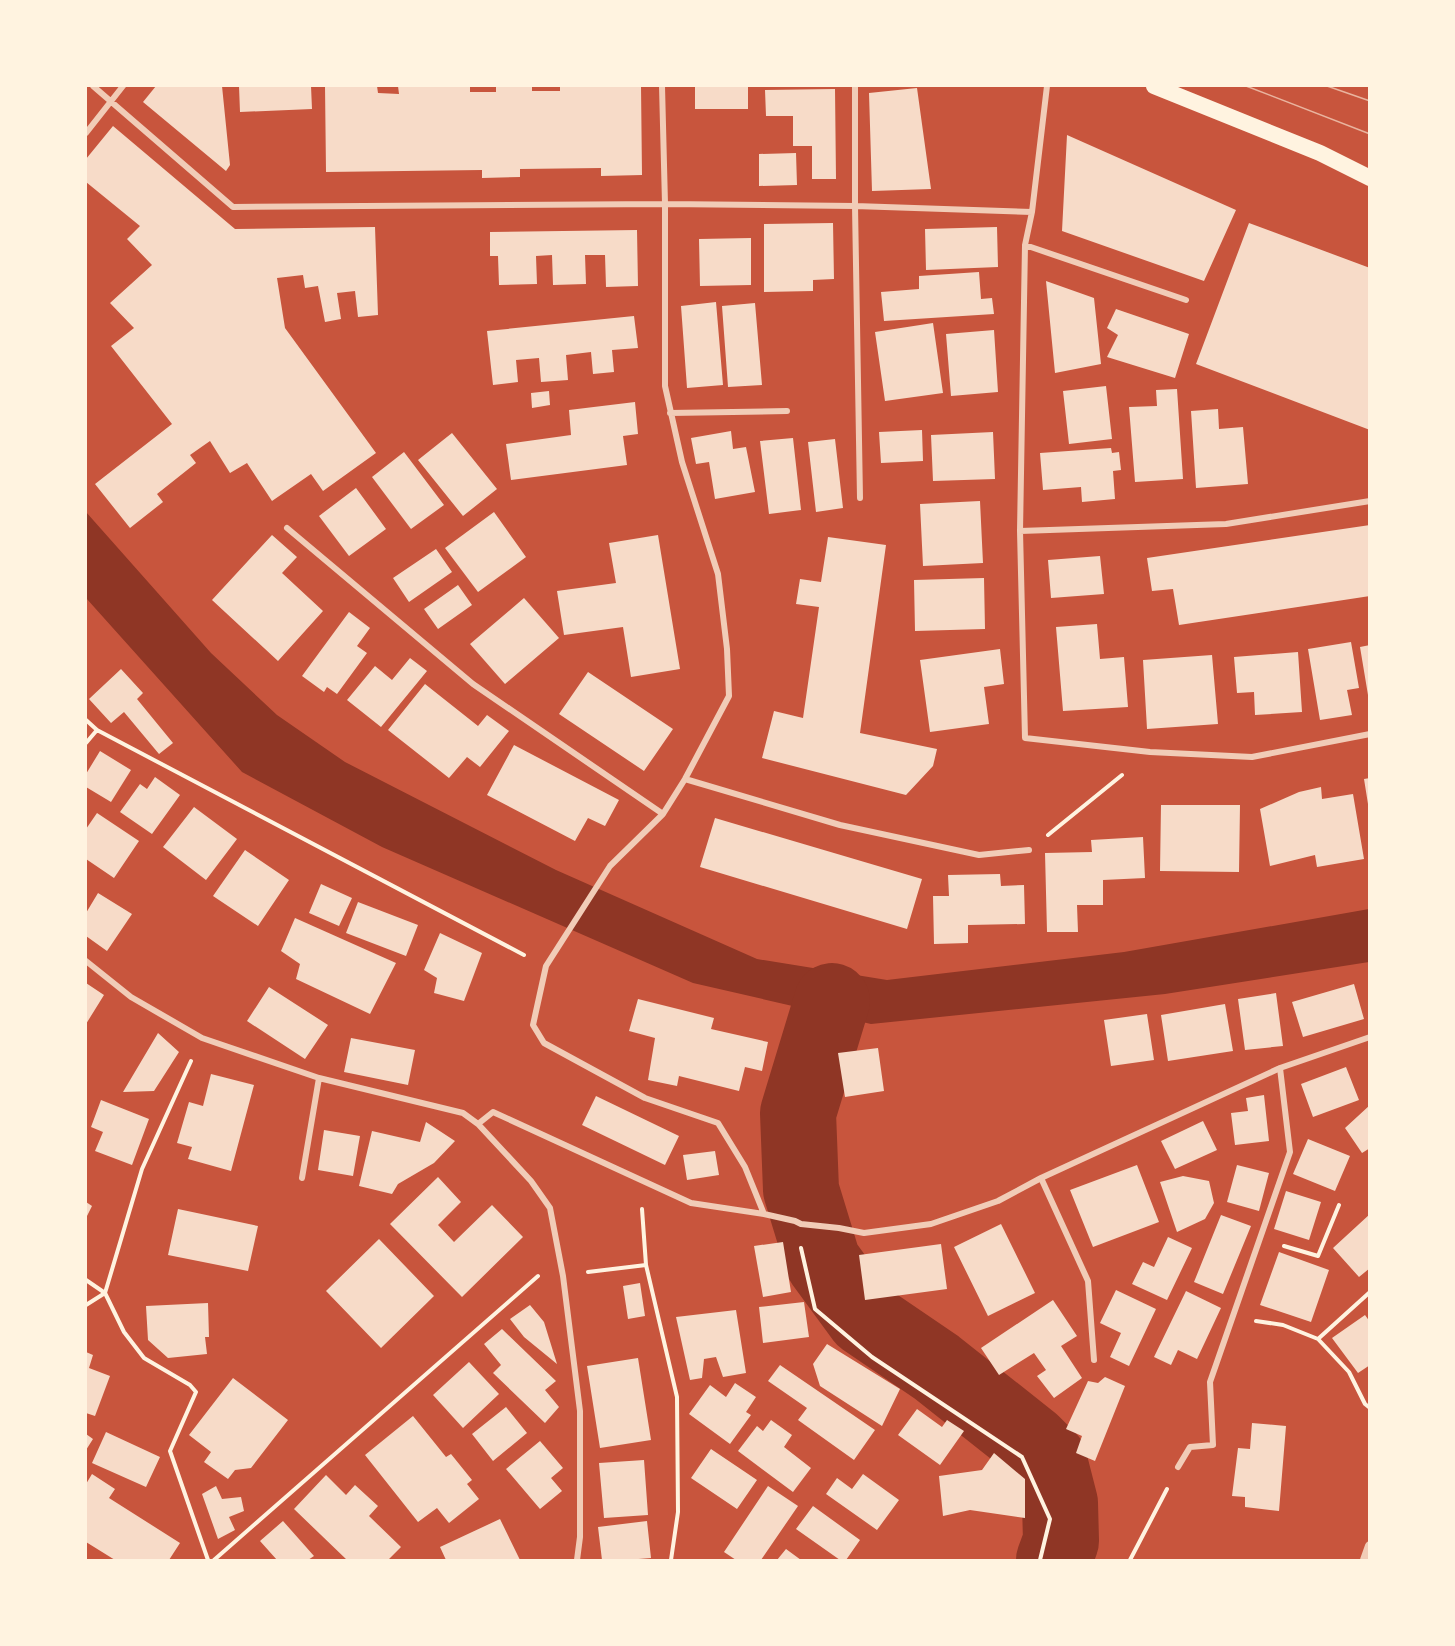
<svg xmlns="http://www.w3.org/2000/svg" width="1455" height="1646" font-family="'Sofia Sans Condensed',sans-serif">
  <rect width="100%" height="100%" fill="#c8553d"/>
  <path fill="#8f3625" d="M86,512l125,141 66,62 68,47 211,108 201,89 130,21 237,-28 245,-43v53l-204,32 -294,30 -178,-41 -311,-136 -140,-75 -156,-174z"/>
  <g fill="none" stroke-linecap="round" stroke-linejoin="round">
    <path stroke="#8f3625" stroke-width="76" d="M832,1001l-34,112 3,77 22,72 41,56 72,49 96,76 17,17 11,43 1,38 -7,19"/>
  </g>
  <path fill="#f7dbc8" d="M156,86h66l8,79 -4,6 -83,-69z
    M239,86h72l1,23 -72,3z
    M325,86h52l1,7 21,1 -1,-8h72v6h26v-6h36v5h28v-5h81l1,89 -41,1v-8l-81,1v8l-38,1v-8l-156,2z
    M695,86h53v23h-53z
    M917,88l14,101 -59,2 -3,-98z
    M835,89l1,90h-24v-33h-19v-30h-27l-1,-26z
    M113,126l122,103 140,-2 3,88 -20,2 -3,-26 -18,2 4,26 -16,3 -7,-36 -13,2 -2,-13 -26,3 8,50 91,125 -53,38 -12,-17 -39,27 -25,-38 -17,10 -20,-32 -20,14 6,8 -39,31 6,8 -33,26 -35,-44 77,-60 -61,-78 23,-18 -24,-25 42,-38 -25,-26 13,-13 -54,-44v-23z
    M1067,135l169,75 -32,71 -142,-50z
    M796,153l1,32 -38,1v-32z
    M833,223l1,56 -21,1v11l-49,1v-68z
    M1249,223l121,45v162l-174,-66z
    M997,227l1,40 -72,3 -1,-41z
    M637,230l1,56 -32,1 -1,-32h-20l1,29 -33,1 -1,-30 -16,1 1,28 -38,1 -1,-29h-8v-24z
    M751,238v47l-51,1 -1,-47z
    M979,272l2,27 11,-1 2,16 -110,7 -3,-29 38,-3v-13z
    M1046,281l48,17 7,66 -46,9z
    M716,302l7,83 -36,3 -6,-82z
    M755,303l7,82 -34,2 -6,-81z
    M1116,309l73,25 -14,44 -68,-21 11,-22 -11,-7z
    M634,316l4,32 -26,2 2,22 -21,2 -2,-22 -25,3 2,25 -27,2 -2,-24 -23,2 2,22 -25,3 -6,-54z
    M933,323l10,70 -58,8 -10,-69z
    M994,330l4,62 -47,4 -5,-62z
    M1106,386l6,53 -43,5 -6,-53z
    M1177,389l6,90 -48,3 -6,-75 28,-1 -1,-16z
    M549,391l1,14 -18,3 -1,-15z
    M635,402l3,32 -15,2 4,29 -116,15 -5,-36 65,-9 -2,-25z
    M1218,409l1,20 24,-2 5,57 -52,4 -5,-77z
    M922,430l1,31 -42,2 -2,-31z
    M731,431l2,18 13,-2 9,45 -40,7 -6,-37 -13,2 -5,-26z
    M993,432l2,47 -62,2 -2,-46z
    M452,433l45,56 -34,27 -45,-56z
    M793,438l8,72 -32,4 -9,-73z
    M835,439l8,69 -27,4 -8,-70z
    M1111,448l1,5 7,-1 2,18 -8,1 2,28 -33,3 -1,-15 -38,3 -3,-37z
    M404,452l40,53 -33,24 -39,-52z
    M356,488l30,41 -37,27 -30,-40z
    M980,501l3,62 -60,3 -3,-62z
    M494,512l32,45 -48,35 -33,-44z
    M1370,525v71l-191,29 -6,-36 -21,2 -5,-33z
    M272,535l25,22 -15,16 41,38 -45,50 -66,-61z
    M658,535l22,134 -49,8 -8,-50 -59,8 -7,-44 59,-8 -7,-40z
    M828,537l58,8 -26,188 77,16 -4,17 -27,29 -144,-37 12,-47 29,7 16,-111 -23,-3 4,-25 21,3z
    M436,549l16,23 -43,30 -16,-24z
    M1100,556l4,38 -53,4 -3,-38z
    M984,578l1,51 -70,2 -1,-51z
    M458,585l14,20 -34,24 -14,-20z
    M524,598l35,40 -54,46 -35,-40z
    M349,612l21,16 -13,18 10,7 -30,41 -10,-7 -3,5 -22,-16z
    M1097,624l3,35 24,-2 4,50 -65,4 -7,-84z
    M1351,642l8,46 -12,2 5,25 -32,5 -12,-71z
    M1370,645v50h-2l-8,-48z
    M1000,649l4,35 -20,3 5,37 -59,8 -10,-72z
    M1298,652l4,60 -47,3 -1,-23 -17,1 -3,-36z
    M1212,655l6,69 -71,5 -4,-69z
    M410,658l17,13 -46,56 -34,-27 28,-34 17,14z
    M121,669l22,24 -6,6 36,44 -14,11 -35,-42 -13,11 -22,-24z
    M588,672l85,57 -29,42 -85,-57z
    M425,684l53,42 9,-11 22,16 -29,36 -13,-10 -18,21 -61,-48z
    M514,745l105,55 -14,26 -17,-8 -13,23 -88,-46z
    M100,751l31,19 -20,32 -25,-15v-13z
    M155,777l25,18 -28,39 -32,-22 20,-28 7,5z
    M1370,778v26h-2l-4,-25z
    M1321,787l1,12 31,-5 11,65 -47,8 -2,-12 -45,11 -10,-57 39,-17z
    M1161,805h79l-1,67 -79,-1z
    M194,807l43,32 -31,41 -43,-33z
    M97,813l42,28 -25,37 -28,-19v-30z
    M715,818l207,61 -15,50 -207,-62z
    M1143,837l2,41 -42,2v25h-26l1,27h-31l-2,-79 47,-1 -1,-12z
    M245,850l44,30 -31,46 -45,-30z
    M1000,874l1,12 23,-1 1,39 -57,1v18l-34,1 -1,-48h16l-1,-21z
    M321,884l31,14 -13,28 -30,-13z
    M98,893l34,21 -25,37 -21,-15v-23z
    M358,902l60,23 -12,31 -60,-23z
    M295,918l101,45 -26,51 -74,-35 4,-15 -19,-13z
    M440,933l42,20 -18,48 -30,-8 3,-15 -13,-8z
    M86,983l18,12 -18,29z
    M1354,984l10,35 -61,18 -11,-35z
    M269,987l59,38 -23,34 -58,-38z
    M1276,993l7,53 -38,4 -7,-51z
    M638,999l76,19 -3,11 57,13 -6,29 -17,-4 -6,24 -60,-15 -2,10 -29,-6 7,-42 -26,-7z
    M1225,1004l8,47 -65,10 -7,-46z
    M1147,1014l7,46 -43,6 -7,-46z
    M158,1033l21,19 -25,39 -31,1z
    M351,1038l64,12 -7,35 -64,-13z
    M878,1048l6,43 -39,6 -7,-44z
    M1346,1067l13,33 -46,17 -12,-33z
    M211,1074l43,11 -23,86 -43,-12 4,-12 -15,-4 12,-41 14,4z
    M1264,1095l5,46 -34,4 -4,-32 17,-2 -2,-13z
    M596,1096l83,40 -14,29 -83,-40z
    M101,1100l48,19 -17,46 -37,-14 8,-19 -12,-5z
    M1370,1105v43l-8,5 -17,-25z
    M1203,1121l14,29 -42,19 -14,-28z
    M426,1122l29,19 -21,22 -36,21 -6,10 -33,-8 13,-55 48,11z
    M324,1130l36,6 -7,40 -35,-6z
    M1308,1139l42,17 -15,35 -42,-17z
    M715,1151l4,24 -32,5 -4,-25z
    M1137,1165l22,57 -66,25 -23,-57z
    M1237,1165l32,8 -10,38 -32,-9z
    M1183,1176l26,5 5,22 -9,16 -28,13 -17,-50z
    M438,1177l23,25 -23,23 16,17 38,-37 31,32 -61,60 -72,-73z
    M1286,1191l35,11 -12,38 -35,-11z
    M86,1202l6,4 -6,12z
    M178,1209l80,17 -10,45 -80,-16z
    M1370,1214v54l-11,9 -26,-29z
    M1221,1215l30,11 -28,68 -29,-12z
    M1001,1224l34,69 -47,23 -34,-69z
    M1168,1237l24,11 -25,52 -35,-16 11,-22 11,5z
    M379,1239l55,57 -53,52 -55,-57z
    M783,1242l8,50 -28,5 -9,-51z
    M941,1244l6,45 -82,11 -6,-45z
    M1279,1252l50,18 -18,52 -51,-17z
    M640,1283l5,33 -17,3 -5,-33z
    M1116,1290l40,19 -27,57 -19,-9 11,-24 -21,-10z
    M1186,1291l35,17 -24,51 -19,-9 -7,15 -17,-8z
    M1053,1300l24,36 -16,10 21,32 -28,20 -17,-22 9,-6 -12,-17 -35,22 -18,-27z
    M804,1302l5,35 -46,6 -4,-36z
    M208,1303l1,34h-4l2,17 -39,4 -20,-18 -2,-34z
    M530,1305l14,17 13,42 -33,-27 -14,-18z
    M736,1310l10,63 -23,4 -7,-20 -12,2 -2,19 -12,2 -14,-63z
    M1365,1315l5,7v43l-12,8 -26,-35z
    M502,1329l54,52 -11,9 14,17 -14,16 -52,-50 8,-8 -17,-21z
    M827,1344l73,45 -18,37 -62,-40 -7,-22z
    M86,1352l7,3 -4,13 21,8 -15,40 -9,-3z
    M638,1358l13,82 -51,8 -13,-82z
    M469,1362l30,32 -36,34 -30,-33z
    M780,1365l95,65 -21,30 -56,-40 9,-12 -39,-27z
    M1105,1377l20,9 -30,75 -19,-8 6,-17 -16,-7 22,-48 10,2z
    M233,1378l55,42 -37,48 -16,2 -7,9 -24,-17 7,-10 -22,-17z
    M735,1383l21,14 -10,15 5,3 -21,29 -41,-30 21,-29 16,12z
    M506,1407l21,26 -34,28 -21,-27z
    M917,1409l25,18 5,-7 17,11 -24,34 -42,-30z
    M413,1416l33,41 5,-3 21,26 -5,4 12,15 -30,24 -12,-15 -19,14 -53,-67z
    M771,1420l21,15 -8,12 27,21 -18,24 -55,-41 19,-25 6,5z
    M1252,1423l34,3 -7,85 -34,-4v-10l-13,-1 6,-48 12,1z
    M106,1432l54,25 -14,30 -54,-24z
    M86,1434l7,5 -7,11z
    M540,1441l23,27 -12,10 11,13 -22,18 -34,-40z
    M711,1449l46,31 -20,29 -46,-31z
    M994,1453l31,26v39l-55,-8 -27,6 -4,-40 43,-6z
    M644,1460l4,55 -44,3 -5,-55z
    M92,1474l23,15 -6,9 71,45 -11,17h-54l-29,-18v-58z
    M863,1474l36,26 -22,30 -51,-36 11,-16 15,11z
    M326,1475l20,20 9,-10 23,21 -9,10 32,31 -13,13h-41l-53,-51z
    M216,1486l6,13 19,-2 3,14 -15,6 6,13 -17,9 -16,-45z
    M768,1486l30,20 -37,54h-25l-12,-8z
    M813,1506l47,34 -14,20h-6l-44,-31z
    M500,1519l20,41h-74l-6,-13z
    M283,1521l31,35 -6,4h-31l-17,-19z
    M647,1521l4,37 -25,2h-24l-4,-33z
    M786,1549l15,11h-24z"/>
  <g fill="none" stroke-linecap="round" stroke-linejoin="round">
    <path stroke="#fff3e0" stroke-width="4" d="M86,720l11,10 427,225
      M86,743l11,-13
      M1048,835l74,-60
      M642,1209l4,56
      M1284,1246l34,10 21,-51
      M801,1248l14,61 57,48 150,100 28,62 -10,41
      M588,1272l58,-7 31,132 1,115 -7,48
      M86,1280l19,13 19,39 20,26 46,27 6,7 -26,59 38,109
      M86,1305l19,-12 37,-124 49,-108
      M1256,1321l27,4 35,14 31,33 16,32 5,4
      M1318,1339l52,-47
      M214,1560l324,-284
      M1130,1560l37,-71"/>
    <path stroke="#f1ccb7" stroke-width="6" d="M93,86l140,121 432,-3 190,2 177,6
      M662,86l3,118v182l17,76 36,112 9,75 2,47 -44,83 -22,35 -53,52 -64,100 -13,59 11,18 101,55 73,25 27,44 19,47
      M855,86v120l5,292
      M1047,86l-15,126 -7,33 -5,286 5,207 125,14 102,5 118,-23
      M86,133l37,-47
      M1025,245l161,55
      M670,413l117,-2
      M287,528l186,156 190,130
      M1020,531l206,-7 144,-23
      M685,779l155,46 139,30 50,-5
      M86,961l45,36 71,41 117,40 144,35 15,11 53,57 19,27 13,68 17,135v126l-3,23
      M478,1124l15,-12 198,91 73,11 31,7 6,3 38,4 25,5 67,-9 67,-23 43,-23 239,-110 90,-31
      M302,1178l17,-100
      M1041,1178l47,103 6,79
      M1178,1467l12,-20 23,-2 -3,-63 80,-230 -10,-84"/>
    <path stroke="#f1ccb7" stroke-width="10" d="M1365,1560l5,-14"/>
    <path stroke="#fff3e0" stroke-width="16" d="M1154,86l166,67 50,25"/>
    <path stroke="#e9b49f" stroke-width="1.5" d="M1246,86l124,48
      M1327,86l43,15"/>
  </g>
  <rect width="1455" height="1646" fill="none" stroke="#fff3e0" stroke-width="174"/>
</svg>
